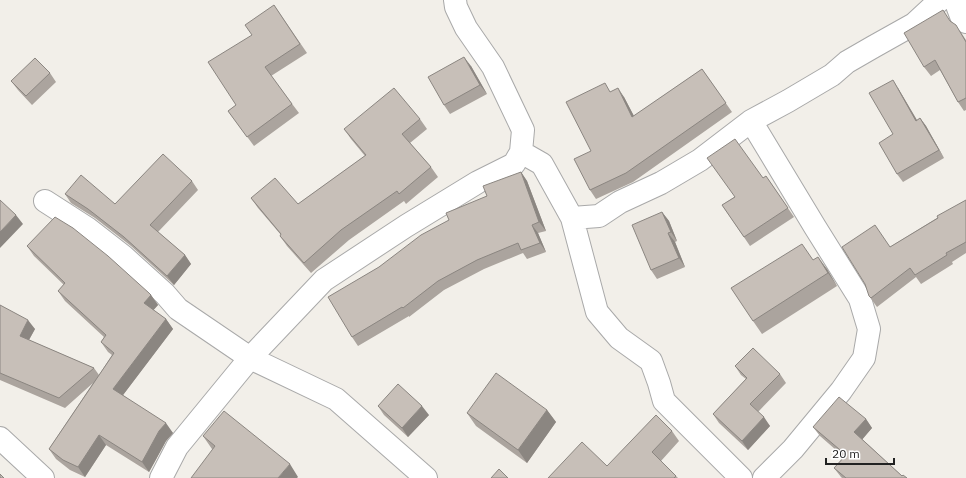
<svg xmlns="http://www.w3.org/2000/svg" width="966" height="478" font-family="'IBM Plex Sans',sans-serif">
  <rect width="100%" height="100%" fill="#f2efe9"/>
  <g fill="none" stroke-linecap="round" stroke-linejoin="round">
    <g stroke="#a9a9a9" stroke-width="24">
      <path id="street" d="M955,0l6,16 5,6
        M751,121l64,106 45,72 9,30 -5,29 -23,33 -48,58 -29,29
        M521,152l21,12 30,54 25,94 22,26 32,23 8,22 5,18 77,77
        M45,201l42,27 36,28 42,38 13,15 72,49 86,41 90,79
        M572,218l27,-2 21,-14 41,-19 39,-23 51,-39 37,-20 44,-26 15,-13 26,-15 41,-23 26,-24
        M0,438l43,40
        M161,478l16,-31 73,-89 74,-78 82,-54 72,-44 36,-18 7,-12 2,-22 -30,-63 -27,-39 -10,-21 -1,-7"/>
    </g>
    <use href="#street" stroke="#fff" stroke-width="22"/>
  </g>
  <path fill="#aba49e" d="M274,5l33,48 -36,23 28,37 -45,33 -26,-35 8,-6 16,-70z
    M950,21l12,13 4,6v70l-2,1 -6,-9 -18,-32 -9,6 -7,-9z
    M471,66l16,28 -37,20 -6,-9z
    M702,69l30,43 -99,70 -37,17 -6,-9 1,-39 20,-59 13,5 10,19z
    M50,73l6,9 -24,23 -14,-15 -7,-9z
    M898,88l19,32 3,-2 6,8 18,32 -41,24 -6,-8 -4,-40z
    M420,119l7,10 -17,14 21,24 7,10 -32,27 -2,-3 -55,39 -38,33 -24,-27 -7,-10 1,-1 -23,-27 -7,-10 47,6 67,-48 -14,-17 -7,-10z
    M521,172l6,9 19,50 -8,2 8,19 -19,7 -4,-6 -39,16 -40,21 -35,27v-1l-51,30 -6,-9 27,-70 70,-47 38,-24z
    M766,176l28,41 -44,29 -28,-41z
    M192,181l6,9 -40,42 27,23 6,9 -17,21 -43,-39 -36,-28 -24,-15 -6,-9 50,10z
    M966,200v53l-14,9 1,2 -32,20 -5,-7 -39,30 -8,-11 21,-49z
    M662,212l7,9 8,20 -2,1 10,25 -28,12 -6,-9z
    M27,246l124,49 7,10 -5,5 13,9 7,10 -50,66 50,38 -7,8 -12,22 -5,9 -43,-27 -21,32 -15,-7 -14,-11 -7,-10 44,-66 -28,25 -65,-28v-75l35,24 -6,11 65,28 5,7 13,-20 -4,-3 -7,-10 3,-5 -39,-36 -7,-10 6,-6 -30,-29z
    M813,260l14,9 10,17 -75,48 -9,-13z
    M735,366l45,8 6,9 -28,29 12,14 -22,24 -29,-27 -6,-9 33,-35 -5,-4z
    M378,406l51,9 -21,22 -24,-22z
    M547,410l9,12 -29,41 -51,-37 -9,-13z
    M866,419l6,9 -10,11 40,37 5,2h-65l-1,-1 -7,-9 10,-11 -24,-21 -7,-9z
    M672,431l7,10 -18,20 17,17h-130l59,-12z
    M203,436l95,41 -86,-28z"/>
  <path fill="#8b8681" d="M464,57l7,9 16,28 -7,-9z
    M893,80l5,8 24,41 -6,-8z
    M618,88l6,9 15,29 -7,-9z
    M920,118l6,8 18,32 -5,-8z
    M521,172l6,9 19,50 -7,-9z
    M662,212l7,9 8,20 -6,-9z
    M16,215l7,9 -23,24v-16z
    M532,225l6,8 8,19 -6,-9z
    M668,233l7,9 10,25 -6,-9z
    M185,255l6,9 -17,21 -7,-9z
    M818,257l9,12 10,17 -9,-13z
    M151,295l7,10 -7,8 -7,-10z
    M166,319l7,10 -53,70 -7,-10z
    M28,320l7,9 -9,16 -6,-9z
    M422,406l7,9 -21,22 -6,-9z
    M547,410l9,12 -29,41 -9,-13z
    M764,417l6,9 -22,24 -6,-9z
    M866,419l6,9 -11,13 -7,-9z
    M166,423l7,10 -7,8 -12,22 -5,9 -7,-10 17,-31z
    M99,435l7,10 -21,32 -7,-10z
    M290,464l8,13 -1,1h-19z"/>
  <path fill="#c7bfb8" stroke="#8b8681" d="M274,5l26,39 -35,23 27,37 -45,33 -19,-26 8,-6 -28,-43 44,-27 -7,-10z
    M943,10l7,11 6,4 10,17v56l-8,4 -23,-42 -11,7 -20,-34z
    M464,57l16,28 -36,20 -16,-28z
    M35,58l15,15 -24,23 -15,-15z
    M702,69l24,34 -100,70 -36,17 -16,-31 17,-8 -25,-49 39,-19 5,9 8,-4 14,29z
    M893,80l23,41 4,-3 19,32 -42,24 -18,-31 14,-9 -24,-41z
    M394,88l26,31 -18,15 29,33 -32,27 -2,-3 -56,39 -37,33 -24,-27 1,-2 -30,-36 24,-20 23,26 68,-49 -22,-26z
    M735,139l28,39 3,-2 22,32 -44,29 -22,-32 13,-8 -28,-39z
    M163,154l29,27 -42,44 35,30 -18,21 -43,-39 -36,-28 -23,-15 16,-19 34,29z
    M521,172l18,50 -7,3 8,18 -19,7 -3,-7 -41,17 -39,21 -35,27 -1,-1 -50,30 -24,-40 51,-30 42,-32 28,-15 -3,-7 41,-17 -4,-10z
    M0,200l16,15 -16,17z
    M966,200v42l-20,11 1,2 -32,20 -5,-7 -39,30 -2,-2 -4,-12 -23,-37 33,-22 15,22 48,-29 -1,-2z
    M662,212l9,20 -3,1 11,25 -28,12 -19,-45z
    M55,217l18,11 35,28 41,37 2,2 -7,8 22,16 -53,70 53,34 -7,8 -12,22 -5,9 -43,-27 -21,32 -15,-7 -14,-11 65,-96 -13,-11 5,-7 -48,-44 7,-8 -38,-37z
    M802,244l11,16 5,-3 10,16 -75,48 -22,-33z
    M0,305l28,15 -8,16 74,32 -35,30 -59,-25z
    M753,348l27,26 -30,30 14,13 -22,24 -29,-27 34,-36 -12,-12z
    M496,373l51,37 -29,40 -51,-37z
    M398,384l24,22 -20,22 -24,-22z
    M839,397l27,22 -12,13 48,44 1,-1 4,3h-61l-12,-10 12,-13 -33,-28z
    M224,411l66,53 -12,14h-87l24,-32 -12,-10z
    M656,415l16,16 -20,21 24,24 -2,2h-126l34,-36 25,24z
    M499,469l9,9h-17z
    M0,474l4,4h-4z"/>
  <path d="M826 458v6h68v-6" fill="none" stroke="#222222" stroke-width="2"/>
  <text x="832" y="458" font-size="12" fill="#222222" stroke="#ffffff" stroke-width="3" paint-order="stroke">20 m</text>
</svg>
